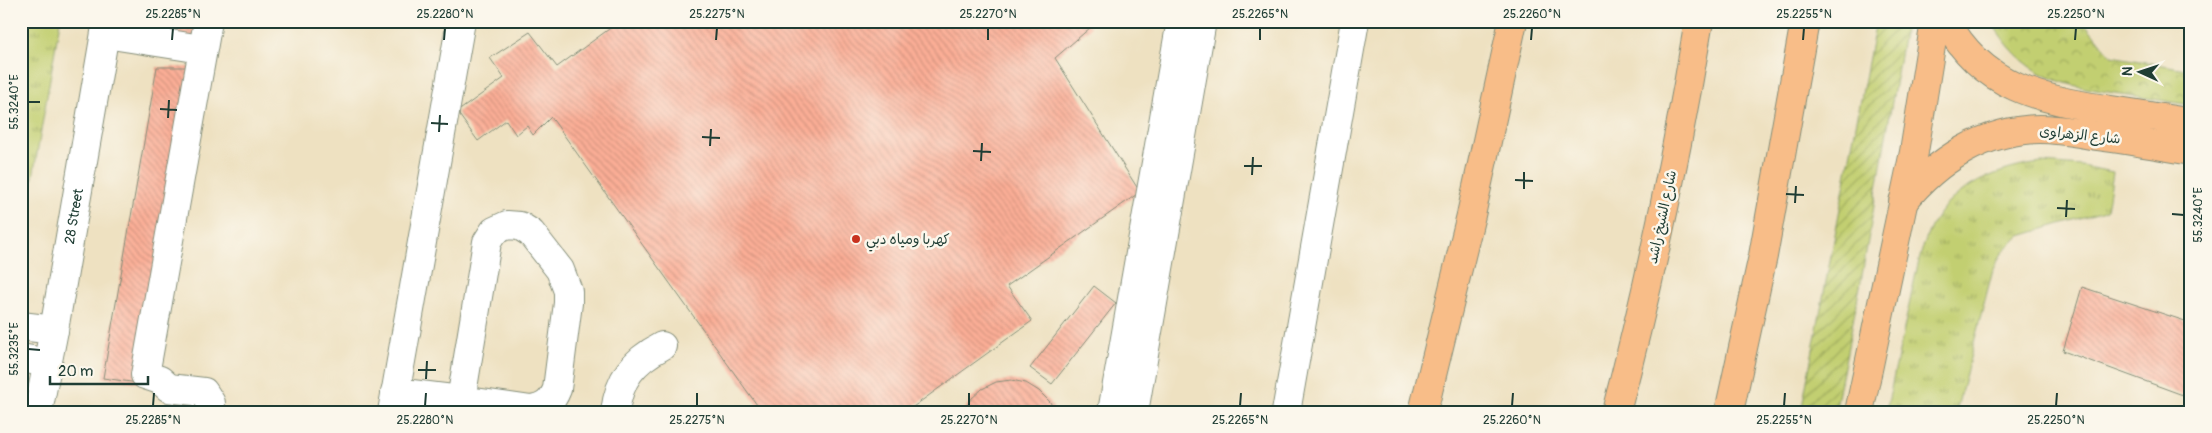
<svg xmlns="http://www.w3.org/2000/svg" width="2212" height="433" font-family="Pangolin,'Playpen Sans Arabic',sans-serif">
  <defs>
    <pattern id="grass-tufts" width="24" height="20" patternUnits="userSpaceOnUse" patternTransform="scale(1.25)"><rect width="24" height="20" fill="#c2cf71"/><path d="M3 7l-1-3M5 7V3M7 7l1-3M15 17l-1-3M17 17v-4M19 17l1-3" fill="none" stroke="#9da95e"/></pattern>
    <pattern id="park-crowns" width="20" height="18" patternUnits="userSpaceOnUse" patternTransform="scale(1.25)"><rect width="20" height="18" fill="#c2cf71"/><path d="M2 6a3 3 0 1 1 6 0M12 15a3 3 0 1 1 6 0" fill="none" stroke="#9da95e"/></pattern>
    <pattern id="garden-furrows" width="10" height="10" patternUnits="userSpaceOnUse" patternTransform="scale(1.25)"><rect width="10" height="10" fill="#c2cf71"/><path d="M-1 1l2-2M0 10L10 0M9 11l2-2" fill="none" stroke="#9da95e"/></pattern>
    <pattern id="building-back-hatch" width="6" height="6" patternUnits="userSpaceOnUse" patternTransform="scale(1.25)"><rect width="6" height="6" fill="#fcae96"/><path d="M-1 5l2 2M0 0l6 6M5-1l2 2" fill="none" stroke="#cb8f7b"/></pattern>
  </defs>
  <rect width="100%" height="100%" fill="#fbf7ec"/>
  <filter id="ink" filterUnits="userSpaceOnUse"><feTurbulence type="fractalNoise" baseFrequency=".02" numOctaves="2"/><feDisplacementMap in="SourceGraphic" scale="10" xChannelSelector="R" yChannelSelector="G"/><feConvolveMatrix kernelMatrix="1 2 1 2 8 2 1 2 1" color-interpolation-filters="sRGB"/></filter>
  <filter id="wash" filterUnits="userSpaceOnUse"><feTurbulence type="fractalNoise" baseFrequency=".0096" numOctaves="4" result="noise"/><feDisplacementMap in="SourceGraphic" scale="20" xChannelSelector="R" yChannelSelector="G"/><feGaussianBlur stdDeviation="1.12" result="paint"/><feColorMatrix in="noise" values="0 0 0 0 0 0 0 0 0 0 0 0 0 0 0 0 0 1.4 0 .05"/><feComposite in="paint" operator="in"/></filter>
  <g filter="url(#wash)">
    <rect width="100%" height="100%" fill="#eee1c1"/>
    <path fill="url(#grass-tufts)" stroke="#708652" d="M28,21h32l-39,225v-189z
      M2042,163l39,3 32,6 -6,38 -87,26c-13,10 -20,18 -27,33l-37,143h-70l30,-139c4,-16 8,-33 16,-48 20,-39 70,-58 110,-62z"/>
    <path fill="url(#park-crowns)" stroke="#708652" d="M1991,21h92l28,35 80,14v35c-26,-4 -51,-8 -76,-12 -59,-9 -91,-17 -124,-72z"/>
    <path fill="url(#garden-furrows)" stroke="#708652" d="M1876,21h30l-45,260 -26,131h-34z"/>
    <g id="blocks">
      <path fill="url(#building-back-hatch)" d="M165,21h35l-3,18 -35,-5z
        M620,21h466l5,6 -36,31 85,134 -133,94 25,35 -126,91h-144l-211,-295 -18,18 -6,-9 -11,9 -10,-15 -28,21 -21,-29 47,-34 -14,-20 40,-26 27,35z
        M157,67h33l-52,316 -35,-5z
        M1094,286l22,17 -64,81 -22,-16z
        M2082,287l109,36v75l-128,-47z
        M1011,380l15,3 13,8 11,11 5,10h-92l8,-13 11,-10 14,-7z"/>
    </g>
  </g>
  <g filter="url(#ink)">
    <use href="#blocks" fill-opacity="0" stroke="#868f7a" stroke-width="1"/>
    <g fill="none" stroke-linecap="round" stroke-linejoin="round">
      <g stroke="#868f7a" stroke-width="30">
        <g id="minor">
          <path d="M208,21l-63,354 15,5 9,8 35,4 7,11 -1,9"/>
          <path d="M105,34l97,15"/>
          <path d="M507,225l13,1 11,7 29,37 8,21v12l-11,86c-5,13 -12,19 -26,21l-70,-10 26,-158 7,-11z"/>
          <path d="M21,326l33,4"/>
          <path d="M21,358l27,5"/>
          <path d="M395,392l66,8"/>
          <path id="s1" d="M38,412l16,-82 53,-309"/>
          <path d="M392,412l69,-391"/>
          <path d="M615,412c4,-33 18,-51 47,-66"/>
          <path d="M1112,412l69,-391"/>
          <path d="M1134,412l68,-391"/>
          <path d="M1286,412l69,-391"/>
        </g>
      </g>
      <g stroke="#868f7a" stroke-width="30">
        <path id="major" d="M1946,21c37,68 95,78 165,89 27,4 53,8 80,13
          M1903,202c34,-42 81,-72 137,-73 21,0 43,5 64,8 29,4 58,9 87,14"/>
      </g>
      <g stroke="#868f7a" stroke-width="30">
        <path id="highway" d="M1423,412l48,-197 42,-194
          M1616,412c34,-129 61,-259 83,-391
          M1729,412l34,-156 42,-235
          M1859,412l55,-260 21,-131"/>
      </g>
      <use href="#minor" stroke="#fff" stroke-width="28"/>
      <use href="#major" stroke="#f8bd88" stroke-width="28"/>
      <use href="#highway" stroke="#f8bd88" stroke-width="28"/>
    </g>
  </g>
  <path fill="none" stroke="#1f3d34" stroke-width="2" d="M172,40l1,-12M444,40l1,-12M716,40l1,-12M988,40v-12M1260,40v-12M1531,40l1,-12M1803,40l1,-12M2075,40l1,-12M28,102h12M160,109l17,1M168,118l1,-18M431,123l17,1M439,132l1,-17M702,137l18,1M710,146l1,-17M973,151l18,1M981,161l1,-18M1244,166h18M1252,175l1,-18M1515,180l18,1M1524,189v-17M1786,194l18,1M1795,203l1,-17M2057,208l18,1M2172,214l12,1M2066,217l1,-17M28,349l12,1M418,370h18M426,379l1,-18M153,406l1,-13M425,406l1,-13M697,406v-13M969,406v-13M1240,406l1,-13M1512,406l1,-13M1784,406l1,-13M2056,406l1,-13"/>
  <circle fill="#c8321e" stroke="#fbf7ec" stroke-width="2" cx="856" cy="239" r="5"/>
  <g text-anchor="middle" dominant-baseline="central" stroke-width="5" stroke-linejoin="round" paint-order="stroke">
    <g font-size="14" fill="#1f3d34" stroke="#fbf7ec">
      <text transform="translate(2080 135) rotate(6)">شارع الزهراوى</text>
      <text stroke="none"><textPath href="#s1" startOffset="199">28 Street</textPath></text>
      <text transform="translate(1662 217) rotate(-78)">شارع الشيخ راشد</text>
    </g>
    <g font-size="14" fill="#1f3d34" stroke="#fbf7ec" text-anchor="start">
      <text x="866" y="239">كهربا ومياه دبي</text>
    </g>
  </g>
  <rect width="2212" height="433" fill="none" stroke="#fbf7ec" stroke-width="55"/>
  <g transform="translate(2140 72) rotate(273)" stroke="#fbf7ec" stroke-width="4" paint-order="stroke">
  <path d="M0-4L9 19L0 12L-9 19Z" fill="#1f3d34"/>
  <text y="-8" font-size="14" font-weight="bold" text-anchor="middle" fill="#1f3d34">N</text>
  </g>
  <path d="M50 376v8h98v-8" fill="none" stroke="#1f3d34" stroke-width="2.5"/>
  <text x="58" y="376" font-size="15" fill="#1f3d34" stroke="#fbf7ec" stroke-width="4" paint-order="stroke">20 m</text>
  <rect x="28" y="28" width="2156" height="378" fill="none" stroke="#1f3d34" stroke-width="2"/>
  <g font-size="12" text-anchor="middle" fill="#1f3d34">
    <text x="173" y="18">25.2285°N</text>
    <text x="445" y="18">25.2280°N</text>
    <text x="717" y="18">25.2275°N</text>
    <text x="988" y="18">25.2270°N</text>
    <text x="1260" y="18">25.2265°N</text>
    <text x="1532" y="18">25.2260°N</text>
    <text x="1804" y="18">25.2255°N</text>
    <text x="2076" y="18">25.2250°N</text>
    <text transform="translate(14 102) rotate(-90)" y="4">55.3240°E</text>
    <text transform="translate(2198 215) rotate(-90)" y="4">55.3240°E</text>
    <text transform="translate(14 349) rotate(-90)" y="4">55.3235°E</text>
    <text x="153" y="424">25.2285°N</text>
    <text x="425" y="424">25.2280°N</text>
    <text x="697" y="424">25.2275°N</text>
    <text x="969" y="424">25.2270°N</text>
    <text x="1240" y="424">25.2265°N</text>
    <text x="1512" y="424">25.2260°N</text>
    <text x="1784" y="424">25.2255°N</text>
    <text x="2056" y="424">25.2250°N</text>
  </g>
</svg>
